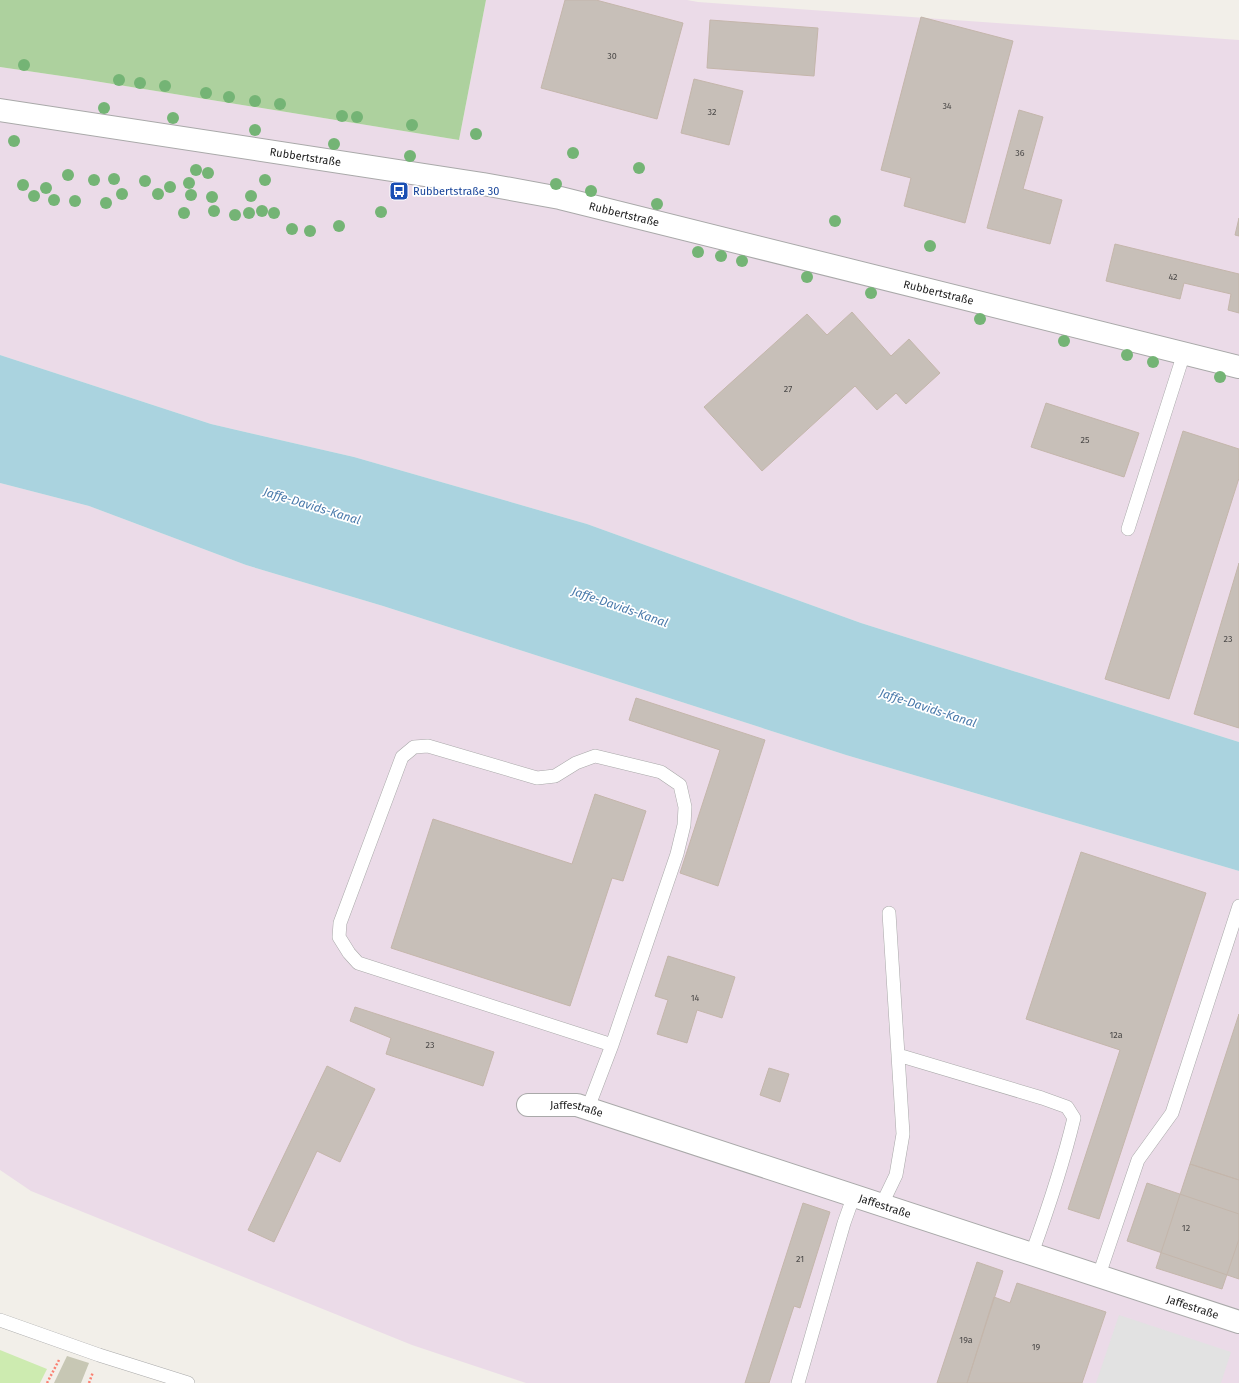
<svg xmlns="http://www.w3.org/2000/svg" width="1239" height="1383" font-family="'Fira Sans',sans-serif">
  <rect width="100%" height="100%" fill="#f2efe9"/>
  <path fill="#ebdbe8" d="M486,0h201l11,2 541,38v702l-378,-119 -274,-99 -233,-67 -143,-33 -211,-69v-288l82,12 377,61z
    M0,483l89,23 157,59 137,41 463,149 393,116v512h-713l-114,-38 -381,-154 -31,-21z"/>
  <path fill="#c7c7b4" d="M67,1356l22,7 -8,20h-27z"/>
  <path fill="#cdebb0" d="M0,1350l47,19 -7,14h-40z"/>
  <path fill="#add19e" d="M0,0h486l-27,140 -377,-61 -82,-12z"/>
  <path fill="#e2e2e2" d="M1119,1315l112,37 -10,31h-125z"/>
  <path fill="#aad3df" d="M0,355l211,69 143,33 233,67 274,99 378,119v129l-393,-116 -463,-149 -137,-41 -157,-59 -89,-23z"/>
  <path fill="#c7bfb8" stroke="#c4b6ab" d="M565,0h31l87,23 -26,96 -116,-31z
    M921,17l92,24 -48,182 -61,-17 7,-28 -30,-8z
    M710,20l108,8 -4,48 -107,-8z
    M694,79l49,12 -14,54 -48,-12z
    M1019,110l24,7 -20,72 39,11 -12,44 -63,-16z
    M1239,218v18l-4,-1z
    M1115,244l124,30v39l-11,-3 3,-16 -47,-11 -4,16 -74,-18z
    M852,312l39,44 18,-17 31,34 -34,31 -10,-11 -19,17 -22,-24 -93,85 -58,-64 103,-93 20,21z
    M1046,403l93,30 -15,44 -93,-30z
    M1183,431l56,18v29l-70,221 -64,-20z
    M1239,563v165l-45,-14z
    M636,698l129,42 -47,146 -38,-13 40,-123 -91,-30z
    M595,794l51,17 -23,70 -11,-3 -42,128 -179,-58 42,-129 139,45z
    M1081,852l125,41 -107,326 -31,-10 52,-159 -94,-31z
    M668,956l67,21 -13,41 -25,-8 -10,33 -30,-9 11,-34 -13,-4z
    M355,1007l139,45 -11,34 -97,-32 5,-16 -41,-17z
    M1239,1014v166l-49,-16z
    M327,1066l48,23 -35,73 -23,-11 -43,91 -26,-12z
    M769,1068l20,6 -9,28 -20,-7z
    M1190,1164l49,16v59l-17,50 -66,-21z
    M1147,1183l92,31v65l-112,-38z
    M803,1203l27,9 -30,96 -6,-2 -25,77h-24z
    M977,1262l26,9 -36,112h-30z
    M1017,1283l89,29 -24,71h-115l27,-86 16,6z"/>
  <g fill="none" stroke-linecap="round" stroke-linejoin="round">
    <g stroke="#a9a9a9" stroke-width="14">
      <path id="service" d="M1128,529l56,-176
        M898,1055l144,43 25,9 7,11c-11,46 -26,91 -42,135
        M588,1108l24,-63 65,-191 7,-29 1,-18 -5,-22 -19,-13 -66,-16 -19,7 -21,13 -18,2 -109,-32 -14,1 -12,10 -62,166 -1,14 10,16 9,10 254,82
        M882,1204l14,-29 7,-41 -14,-221
        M1099,1275l39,-115 34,-47 67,-207
        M0,1320l99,35 89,28
        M798,1383l46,-160 10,-28"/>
    </g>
    <g stroke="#a9a9a9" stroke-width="24">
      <g id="minor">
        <path id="s1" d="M528,1105h49l662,217"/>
      </g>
    </g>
    <g stroke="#a9a9a9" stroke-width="24">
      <g id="tertiary">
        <path id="s2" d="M0,110l483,74 77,14 679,169"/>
      </g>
    </g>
    <path stroke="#fa8072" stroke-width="2.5" stroke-dasharray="2 2" stroke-linecap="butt" d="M47,1383l12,-23
      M89,1383l4,-11"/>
    <use href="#service" stroke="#fff" stroke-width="13"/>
    <use href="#minor" stroke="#fff" stroke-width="22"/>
    <use href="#tertiary" stroke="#fff" stroke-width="22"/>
  </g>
  <g fill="#74b475">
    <circle cx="24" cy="65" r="6"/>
    <circle cx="119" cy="80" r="6"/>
    <circle cx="140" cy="83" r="6"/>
    <circle cx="165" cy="86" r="6"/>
    <circle cx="206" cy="93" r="6"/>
    <circle cx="229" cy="97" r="6"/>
    <circle cx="255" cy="101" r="6"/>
    <circle cx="280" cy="104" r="6"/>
    <circle cx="104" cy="108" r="6"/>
    <circle cx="342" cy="116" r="6"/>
    <circle cx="357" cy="117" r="6"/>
    <circle cx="173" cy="118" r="6"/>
    <circle cx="412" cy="125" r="6"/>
    <circle cx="255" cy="130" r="6"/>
    <circle cx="476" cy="134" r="6"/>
    <circle cx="14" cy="141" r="6"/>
    <circle cx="334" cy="144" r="6"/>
    <circle cx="573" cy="153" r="6"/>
    <circle cx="410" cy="156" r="6"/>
    <circle cx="639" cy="168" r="6"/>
    <circle cx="196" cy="170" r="6"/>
    <circle cx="208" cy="173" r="6"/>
    <circle cx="68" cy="175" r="6"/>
    <circle cx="114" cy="179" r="6"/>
    <circle cx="94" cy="180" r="6"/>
    <circle cx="265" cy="180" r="6"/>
    <circle cx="145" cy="181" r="6"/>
    <circle cx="189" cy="183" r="6"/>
    <circle cx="556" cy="184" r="6"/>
    <circle cx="23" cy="185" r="6"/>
    <circle cx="170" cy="187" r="6"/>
    <circle cx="46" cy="188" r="6"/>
    <circle cx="591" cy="191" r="6"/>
    <circle cx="122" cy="194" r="6"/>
    <circle cx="158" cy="194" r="6"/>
    <circle cx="191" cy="195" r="6"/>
    <circle cx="34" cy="196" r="6"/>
    <circle cx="251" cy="196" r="6"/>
    <circle cx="212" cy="197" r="6"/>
    <circle cx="54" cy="200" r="6"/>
    <circle cx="75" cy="201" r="6"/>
    <circle cx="106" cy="203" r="6"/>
    <circle cx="657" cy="204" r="6"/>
    <circle cx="214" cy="211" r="6"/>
    <circle cx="262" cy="211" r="6"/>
    <circle cx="381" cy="212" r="6"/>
    <circle cx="184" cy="213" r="6"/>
    <circle cx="249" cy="213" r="6"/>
    <circle cx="274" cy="213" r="6"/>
    <circle cx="235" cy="215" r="6"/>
    <circle cx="835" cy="221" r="6"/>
    <circle cx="339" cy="226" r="6"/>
    <circle cx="292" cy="229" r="6"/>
    <circle cx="310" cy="231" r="6"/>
    <circle cx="930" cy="246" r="6"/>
    <circle cx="698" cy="252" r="6"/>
    <circle cx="721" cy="256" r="6"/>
    <circle cx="742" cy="261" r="6"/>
    <circle cx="807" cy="277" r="6"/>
    <circle cx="871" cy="293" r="6"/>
    <circle cx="980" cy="319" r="6"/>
    <circle cx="1064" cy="341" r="6"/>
    <circle cx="1127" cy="355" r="6"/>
    <circle cx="1153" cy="362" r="6"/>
    <circle cx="1220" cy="377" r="6"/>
  </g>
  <defs>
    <g id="bus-square" transform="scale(1)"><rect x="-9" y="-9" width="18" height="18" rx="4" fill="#1a4fb4" stroke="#fff"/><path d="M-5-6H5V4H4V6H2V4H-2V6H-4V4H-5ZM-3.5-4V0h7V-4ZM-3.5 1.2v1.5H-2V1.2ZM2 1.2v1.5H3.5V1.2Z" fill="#fff"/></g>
  </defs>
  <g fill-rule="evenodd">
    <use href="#bus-square" x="399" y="191"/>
  </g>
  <g text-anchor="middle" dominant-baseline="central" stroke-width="3.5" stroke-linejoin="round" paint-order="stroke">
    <g font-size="9" fill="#4b4948">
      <text x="612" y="56">30</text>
      <text x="947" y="106">34</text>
      <text x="712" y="112">32</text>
      <text x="1020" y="153">36</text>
      <text x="1173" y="277">42</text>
      <text x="788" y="389">27</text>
      <text x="1085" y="440">25</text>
      <text x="1228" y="639">23</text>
      <text x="695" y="998">14</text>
      <text x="1116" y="1035">12a</text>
      <text x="430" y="1045">23</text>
      <text x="1186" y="1228">12</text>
      <text x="800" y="1259">21</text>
      <text x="966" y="1340">19a</text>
      <text x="1036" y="1347">19</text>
    </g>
    <g font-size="11" fill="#222" stroke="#fff">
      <text stroke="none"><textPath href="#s2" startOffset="309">Rubbertstraße</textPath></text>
      <text stroke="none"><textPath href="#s2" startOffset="633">Rubbertstraße</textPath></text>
      <text stroke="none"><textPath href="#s2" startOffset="957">Rubbertstraße</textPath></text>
      <text stroke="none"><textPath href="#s1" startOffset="49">Jaffestraße</textPath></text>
      <text stroke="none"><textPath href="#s1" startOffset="373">Jaffestraße</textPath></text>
      <text stroke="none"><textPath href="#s1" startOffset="697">Jaffestraße</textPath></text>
    </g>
    <g font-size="11" fill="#164399" stroke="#fff" text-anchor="start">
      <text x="413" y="191">Rubbertstraße 30</text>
    </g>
    <g font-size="12" font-style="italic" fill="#4a7aab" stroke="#fff">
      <text transform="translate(312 506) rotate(17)">Jaffe-Davids-Kanal</text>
      <text transform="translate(620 607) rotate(19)">Jaffe-Davids-Kanal</text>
      <text transform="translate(928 708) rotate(18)">Jaffe-Davids-Kanal</text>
    </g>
  </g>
</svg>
